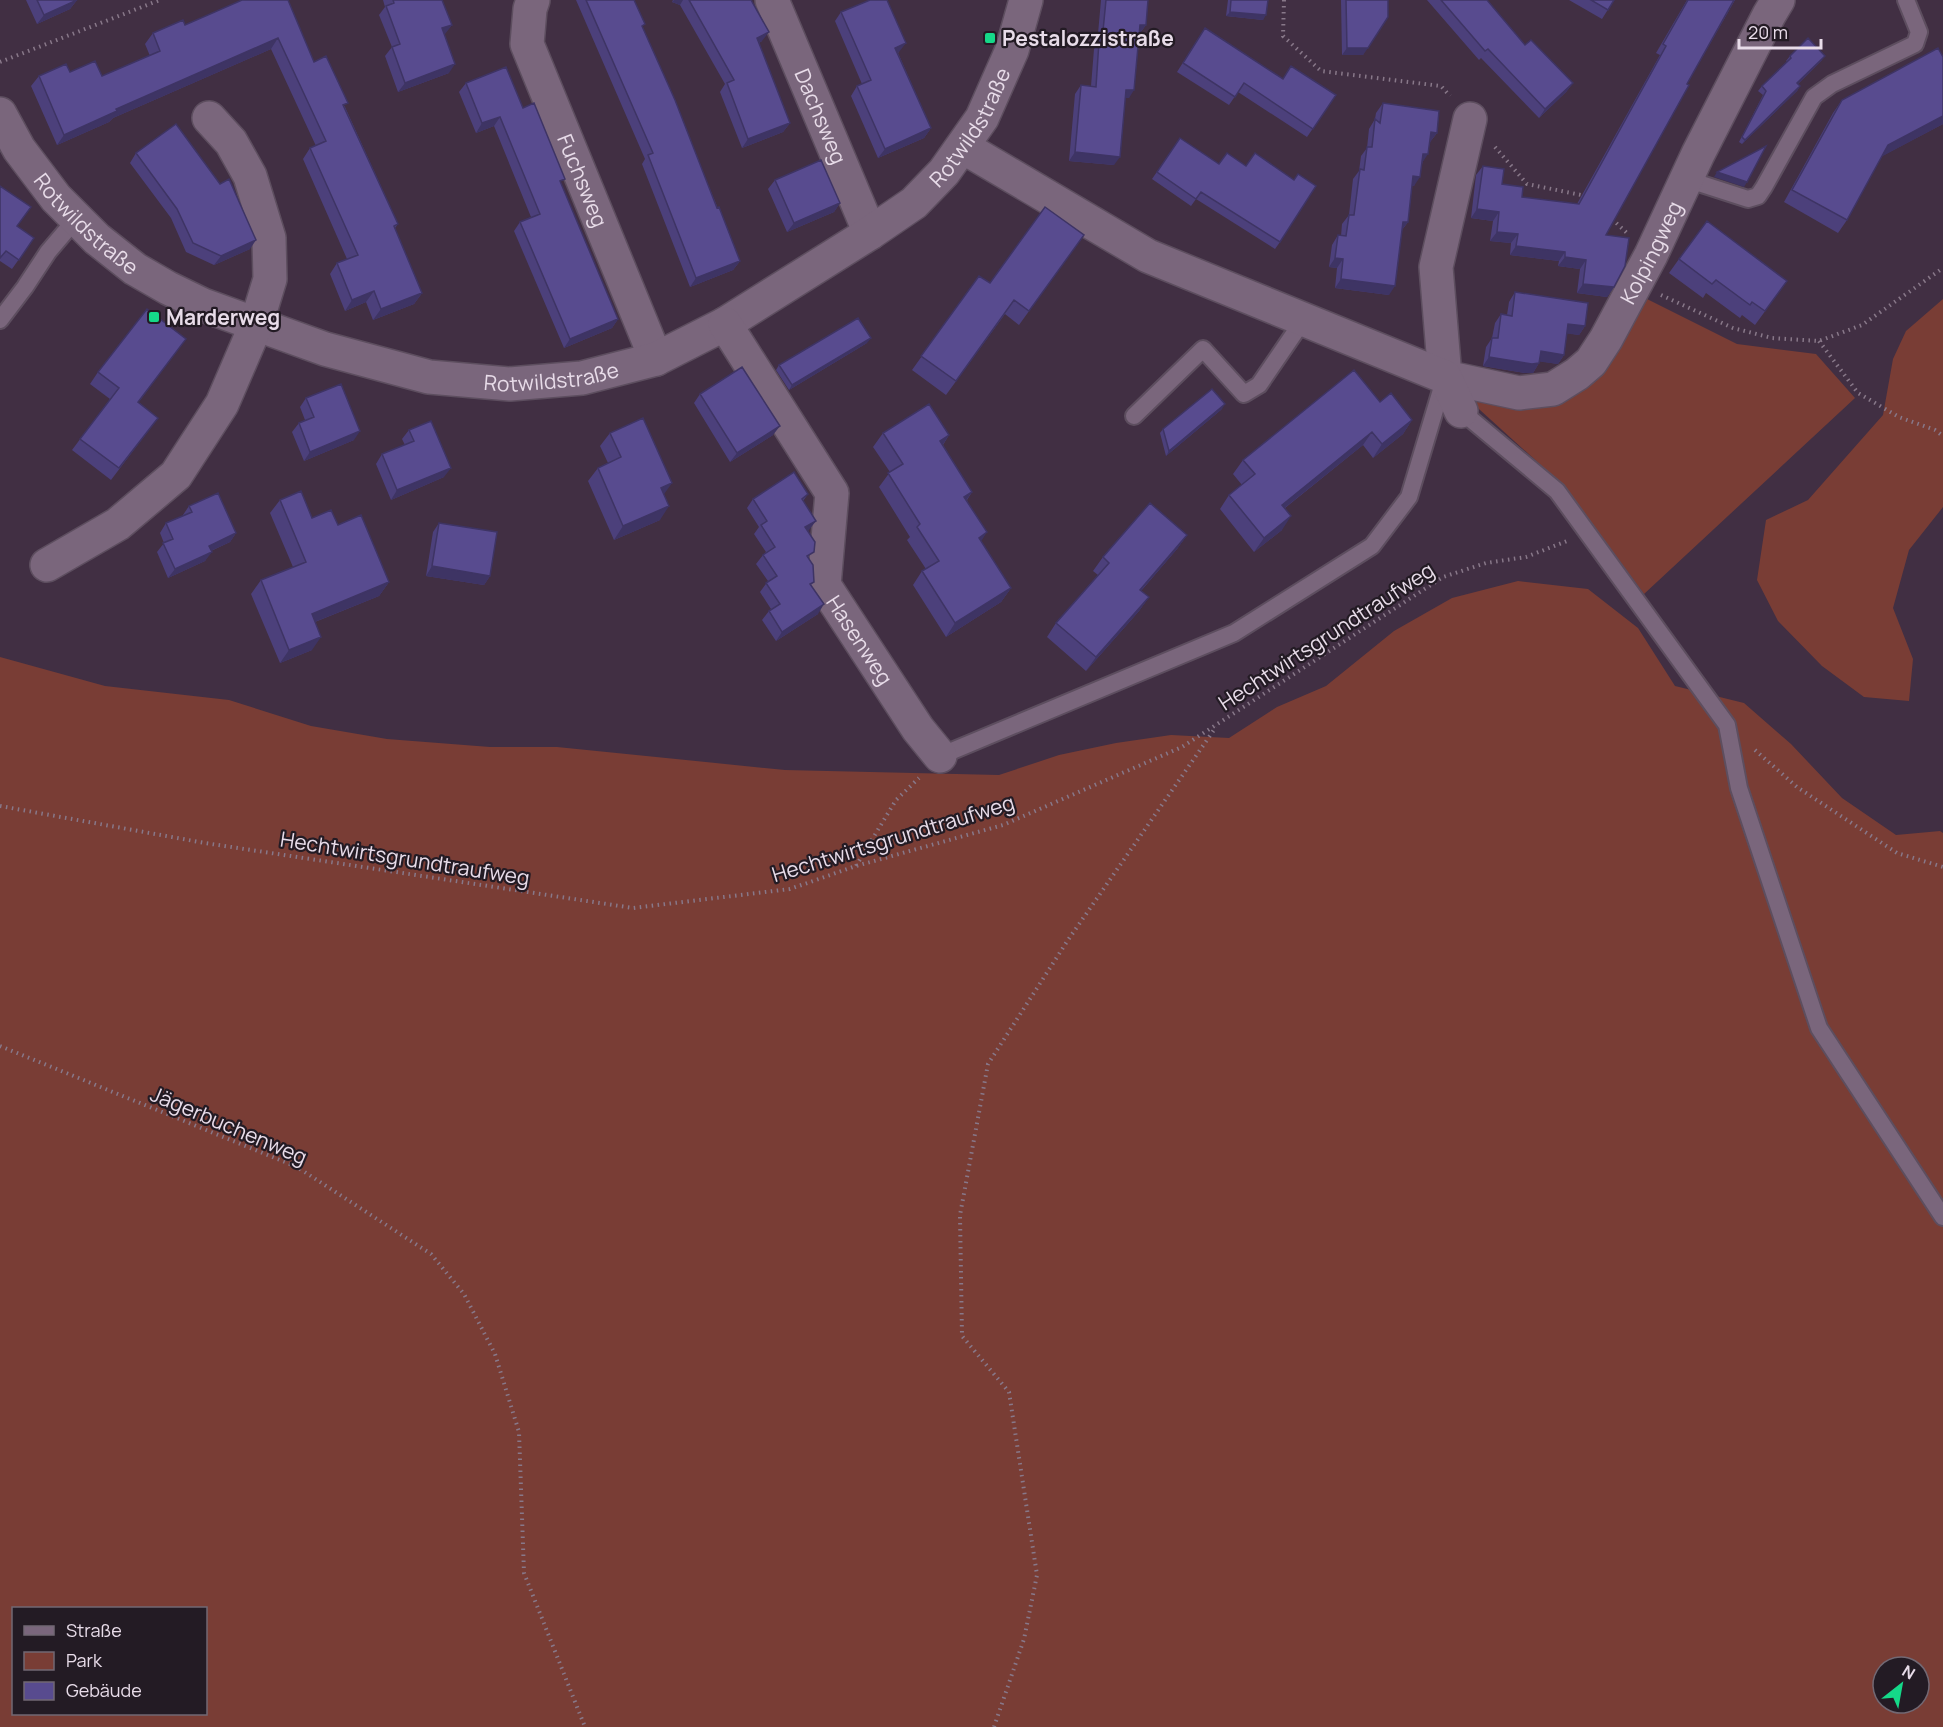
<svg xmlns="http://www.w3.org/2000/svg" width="1943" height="1727" font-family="Manrope,sans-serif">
  <rect width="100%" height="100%" fill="#412f43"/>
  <path fill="#793d35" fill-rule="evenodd" d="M1641,296l96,48 79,10 39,44 -211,196 -79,-107 -96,-87 49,8z
    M1943,299v208l-34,43 -16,58 20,51 -4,42 -45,-4 -42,-31 -44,-45 -21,-41 9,-60 42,-20 75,-85 10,-56 13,-28z
    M1518,581l70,8 50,39 37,58 69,17 47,41 51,54 54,37 44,-4 3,2v894h-1943v-1070l105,29 124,14 82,26 76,13 103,8h67l228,23 214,5 60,-20 57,-12 55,-8 58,3 48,-31 49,-21 68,-55 58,-33zM14,1608h192v106h-192zM1883,1667h36v36h-36z"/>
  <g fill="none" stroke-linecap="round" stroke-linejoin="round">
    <g stroke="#5d4e5f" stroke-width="20">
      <path id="lane" d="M1686,179l62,20 10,-3 6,-9 50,-90 18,-13 83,-40 4,-12 -13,-32
        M0,320l25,-33 23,-35 28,-33
        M1461,411l96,80 170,234 12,63 80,240 124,189
        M1134,416l69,-67 41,45 15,-9 45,-66
        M940,756l294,-123 138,-87 37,-49 35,-117"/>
    </g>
    <g stroke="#5d4e5f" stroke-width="36">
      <g id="street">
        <path id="s1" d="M533,0l-3,9 -3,35 129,315"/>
        <path id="s2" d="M772,0l98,233"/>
        <path id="s3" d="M0,114l19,35 37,49 41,41 38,30 33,19 35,17 122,44 104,28 81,7 72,-6 74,-19 69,-35 145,-91 44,-30 30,-31 38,-54 30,-68 14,-50"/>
        <path id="s4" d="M1470,119l-34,148 9,110 74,16 34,-4 24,-15 14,-12 15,-23 45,-84 47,-101 71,-139 9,-15"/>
        <path d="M963,147l185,109 297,121 16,34"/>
        <path id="s5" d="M725,324l107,169 -8,92 94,144 22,27"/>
        <path d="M47,565l71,-41 58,-49 46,-71 34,-79 14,-46 -1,-41 -19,-62 -19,-34 -22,-24"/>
      </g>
    </g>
    <path stroke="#887889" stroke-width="4" stroke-dasharray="1.5 4.5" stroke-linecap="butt" d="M1284,0l-1,36 38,35 120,15 9,10
      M0,62l160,-62
      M1495,147l32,37 59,12
      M1612,219l16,15
      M1661,295l72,33 39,10 47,3 43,-16 81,-57
      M1819,341l39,52 41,24 36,13 8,6
      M1755,750l42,37 100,66 46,14
      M0,806l205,37 428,65 157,-19 66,-23 147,-41 179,-78 261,-170 43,-14 40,-6 41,-16
      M856,866l40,-66 23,-22
      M0,1046l297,121 134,87 33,40 31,60 24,78 5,141 61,154
      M994,1727l30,-88 13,-64 -28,-183 -47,-56 -2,-121 28,-151 80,-124 148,-213"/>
    <use href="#lane" stroke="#7a667c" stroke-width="16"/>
    <use href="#street" stroke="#7a667c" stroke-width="33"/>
  </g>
  <path fill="#4c407b" d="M26,0h51l-7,9 -33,15z
    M242,0l72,62 31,45 53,117 -3,4 27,65 -8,11 -41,16 -7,-18 -21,9 -15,-37 7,-11 10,-4 -44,-100 7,-11 6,-2 -45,-97 -158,69 -4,4 -52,23 -26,-59 8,-10 31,-4 32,4 48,-20 -5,-12 8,-11 32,-8z
    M383,0h59l10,25 -8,9 5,39 -51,19 -13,-36 7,-9 -13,-32 6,-8z
    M576,0h58l8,27 98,234 -7,9 -43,17 -48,-123 3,-5z
    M673,0h78l11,41 -3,2 31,80 -7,9 -41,16 -22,-56 5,-8 -45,-79 -8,-3z
    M1101,0h47l-2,25 -6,8h-1l-10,65h-4l-11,67 -45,-4 6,-67 6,-9 10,1 3,-37 3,-4z
    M1228,0h40l-5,20 -37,-4z
    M1341,0h47l-25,55h-21z
    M1427,0h60l38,45 48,38 -7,9 -27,26 -58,-60 -2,2z
    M1569,0h45l-12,19z
    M1687,0h48l-48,84 -81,151 8,52 -7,10 -30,-4 3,-24 -22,-3 1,-5 -49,-6 1,-12 -21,-2 3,-20 -22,-3 5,-43 7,-9 19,18 20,13 55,7 83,-149 -4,-2z
    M841,12l58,40 -1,1 33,75 -7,10 -46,20 -27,-62 6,-10 5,-2 -27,-63z
    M1199,37l83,42 54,16 -29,42 -69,-45 -9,13 -52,-33z
    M1790,56l32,4 -24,24 2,2 -3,5 -55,53 -3,-2 24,-47 -5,-4 4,-5 25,-24 -1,-1z
    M466,83l57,25 38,77 57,134 -6,9 -48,20 -50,-117 6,-9 11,-5 -37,-91 -18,7 -17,-41z
    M1842,100l101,24 -61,32 -35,64 -9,13 -54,-31 49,-89z
    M1383,103l54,30 -7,9 -16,44h-2l-4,36 -6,8 -13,65 -54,-7 2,-20 -8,-1 3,-22 6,-10 3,1 1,-12 7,-9 4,-36 6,-8 2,-15 6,-8 2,-19 6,-10 1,-6z
    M1180,138l100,104 -5,7 -79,-50 -5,7 -39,-27z
    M136,153l114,96 -36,16 -28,-13 -15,-34 -41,-55z
    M775,180l65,23 -6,9 -47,20 -19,-43z
    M0,186l17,40 17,12 -22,31 -12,-8z
    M1084,235l-65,90 -14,-11 -59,81 -34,-25 67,-94 11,7z
    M1679,259l108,22 -32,44 -13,-10 -2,3 -34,-25 -3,5 -34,-25z
    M1515,292l70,34 -6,9 -12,-2 -3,22 -6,9 -19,-3v2l-6,10h-8l-42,-7 3,-19 6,-9 3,-15 6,-9 6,1 2,-13z
    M186,339l-48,64 20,15 -47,62 -39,-30 38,-51 -20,-15 8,-12z
    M867,343l-78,47 -13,-20 3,-5z
    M700,394l73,41 -43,27 -36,-59z
    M306,398l48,42 -50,21 -12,-29 7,-9 6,-3 -5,-13z
    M1380,402l32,18 -9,14 -30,24 -10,-13 -78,63 -3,22 -28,22 -34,-43 9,-14 13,-10 -9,-11 10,-14z
    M1222,409l-56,47 -6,-23 3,-4z
    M409,430l35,47 -53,23 -15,-36 6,-10 23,-9 -3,-6z
    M610,433l54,62 -4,25 -46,20 -26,-59 10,-13 10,-5 -8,-17z
    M883,433l66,2 -6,10 29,47 -5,8 14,41 30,47 -10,14 -55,35 -33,-52 9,-14 4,-2 -19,-29 3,-3 -31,-50 11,-15 -17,-25z
    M808,494l-5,7 6,29 -2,1 2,28 5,23 -3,3 7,29 -42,27 -14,-21 7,-9 2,-2 -11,-17 8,-11 -12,-17 7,-9 3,-3 -12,-18 5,-7 -12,-19 6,-9z
    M280,500l32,18 26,7 51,57 -10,14 -64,26 -3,28 -32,13 -29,-69 10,-14 32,-13 -23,-54z
    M189,506l47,27 -6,9 -19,9 -6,10 -37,17 -11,-26 7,-9 -4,-10 6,-10 17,-7v-1z
    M439,523l51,53 -6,9 -58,-9 7,-44z
    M1187,535l-10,14 -36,42 8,6 -10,14 -53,60 -39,-34 9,-14 42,-48 -5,-4 10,-14z"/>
  <path fill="#3e3464" d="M77,0l-7,9 -33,15 7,-9z
    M674,0h9l-3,5 -8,-3z
    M1230,12l36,3 -3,5 -37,-4z
    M452,25l-7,9 -10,4 7,-10z
    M1140,25h6l-6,8h-6z
    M769,32l-7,9 -11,6 6,-9z
    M278,38l-7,11 -158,69 -4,4 -52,23 7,-10 52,-26z
    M906,43l-7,9 -10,5 6,-9z
    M1347,48h21l-5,7h-21z
    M1825,56l-3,4 -28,28 3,-5z
    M455,64l-6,9 -51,19 7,-9z
    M1573,83l-7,9 -27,26 6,-9z
    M1800,86l-3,5 -55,53 3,-4z
    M1126,90h8l-5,8h-9z
    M1943,116v8l-64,34 9,-13z
    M500,117l-6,9 -18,7 6,-10z
    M790,123l-7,9 -41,16 6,-9z
    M931,128l-7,10 -46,20 7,-9z
    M1431,132l6,1 -7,9z
    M1075,152l45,5 -6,8 -45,-4z
    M1423,154h5l-6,9z
    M1717,172l30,10 -3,5 -30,-10z
    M1413,176l7,1 -6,9 -7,-1z
    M840,203l-6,9 -47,20 7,-9z
    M1477,209l22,3 -6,9 -22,-3z
    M1403,222h5l-7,9z
    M1497,232l21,2 -7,9 -21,-2z
    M256,240l-6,9 -36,16 7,-9z
    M1516,246l49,6 -6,9 -49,-6z
    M1565,257l21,3 -6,9 -22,-3z
    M1335,258l8,1 -6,9 -8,-1z
    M740,261l-7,9 -43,17 6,-9z
    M1341,279l54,7 -6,9 -54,-7z
    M1583,284l31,3 -7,10 -30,-4z
    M374,291l-8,11 -21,9 7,-11z
    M422,293l-8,11 -41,16 8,-11z
    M618,319l-6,9 -48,20 6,-9z
    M1568,324l17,2 -6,9 -17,-2z
    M871,338l-4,5 -78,47 3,-5z
    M1541,351l23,4 -6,9 -23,-3z
    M1489,357l50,6 -6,10h-8l-42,-7z
    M1225,404l-3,5 -56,47 3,-5z
    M1412,420l-9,14 -30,24 9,-14z
    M780,426l-7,9 -43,27 7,-9z
    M360,431l-6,9 -50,21 6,-9z
    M1372,432l-9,13 -91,73 10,-13z
    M949,435l-9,14v-8z
    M451,468l-7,9 -53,23 6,-10z
    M672,483l-10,14 -1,-9z
    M972,492l-10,14 2,-9z
    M669,506l-9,14 -46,20 9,-14z
    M1291,516l-9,14 -28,22 10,-14z
    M816,521l-7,9 -10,6 6,-9z
    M987,532l-9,14 1,-8z
    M236,533l-6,9 -28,13 7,-9z
    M1187,535l-10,14 -47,54 10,-13z
    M212,552l-7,9 -37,17 7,-9z
    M432,566l58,10 -6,9 -58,-9z
    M389,582l-10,14 -77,31 10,-13z
    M1011,588l-10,14 -55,35 9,-14z
    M1149,597l-10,14 -53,60 10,-14z
    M824,604l-6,10 -42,27 6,-9z
    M321,637l-9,13 -32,13 9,-13z"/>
  <path fill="#584b8f" stroke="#3e3464" stroke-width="1.5" d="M37,0h40l-33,15z
    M242,0h46l26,62 12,-6 22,47 -5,2 55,119 -4,2 28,67 -41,16 -7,-18 -22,9 -15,-37 21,-8 -48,-107 16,-7 -48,-103 -162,71 1,2 -53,24 -25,-59 27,-12 4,8 25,-11 7,15 58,-25 -7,-18 30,-13 2,5z
    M393,0h49l10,25 -10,3 13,36 -50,19 -13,-36 8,-3 -14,-38 8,-3z
    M586,0h48l11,24 -3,2 33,74 42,108 2,-1 21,54 -44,17 -48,-123 5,-2z
    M689,0h62l18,32 -12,6 33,85 -42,16 -21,-56 7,-3z
    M870,0h17l19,43 -11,5 36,80 -46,21 -28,-63 14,-6 -30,-68z
    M1106,0h42l-2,25h-6l-6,65h-8l-6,67 -45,-5 6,-67 15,2 3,-46h3z
    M1231,0h37l-2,15 -36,-3z
    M1346,0h42v17l-20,31h-21z
    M1441,0h46l38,45 6,-5 42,43 -28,26 -57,-60 -3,2z
    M1591,0h23l-6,10z
    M1688,0h46l-47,84 2,1 -83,150 23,3 -4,28 -11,21 -31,-3 3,-24 -21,-3v-5l-49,-6 2,-12 -21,-2 2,-20 -22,-3 6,-43 21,3 -2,15 21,3 -1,10 57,7 87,-158 -3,-2z
    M1205,28l78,51 8,-13 45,29 -23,34 -69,-46 -9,14 -52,-34z
    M1808,38l17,18 -28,27 3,3 -55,54 -3,-3 24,-46 -4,-5 29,-28 -1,-2z
    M1938,48l5,9v59l-55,29 -41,75 -55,-30 50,-90z
    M506,67l17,41 11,-5 31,76 -5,2 58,138 -48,20 -50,-117 20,-8 -40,-97 -18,6 -16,-40z
    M1383,103l56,8 -2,22 -6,-1 -3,22h-5l-3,23 -7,-1 -5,46h-5l-8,64 -54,-7 2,-20 -8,-1 3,-23 8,1 3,-21h5l6,-46 4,1 3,-23h5l3,-28 5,4z
    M176,124l44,60 9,-5 27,61 -35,16 -28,-13 -16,-34 -41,-56z
    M1180,138l39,26 8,-11 19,13 9,-13 39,27 4,-6 18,12 -36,56 -79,-50 -5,7 -39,-27z
    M1766,146l-19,36 -30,-10z
    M821,160l19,43 -46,20 -19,-43z
    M0,186l31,21 -14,19 17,12 -15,22 -13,-9 -6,7z
    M1045,207l39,28 -55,76 -15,-11 -58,81 -35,-25 58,-80 11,7z
    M1707,221l80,60 -22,30 -13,-9 -2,3 -34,-25 -4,4 -33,-25z
    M1515,292l73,11 -3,23 -17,-2 -4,31 -23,-4 -2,12 -7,1 -43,-7 3,-19h6l3,-24 11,2z
    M147,309l39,30 -48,63 20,16 -39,50 -39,-29 39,-51 -21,-16z
    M858,318l13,20 -79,47 -13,-20z
    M742,367l38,59 -43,27 -37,-59z
    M1354,370l26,32 11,-9 21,27 -30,24 -10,-12 -90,73 9,11 -27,22 -35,-43 26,-21 -12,-14z
    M341,384l19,47 -50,21 -11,-29 15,-6 -8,-19z
    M1212,389l13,15 -56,47 -6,-22z
    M929,404l20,31 -9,6 32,51 -8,5 23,35 -8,6 32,50 -56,35 -33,-52 17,-10 -22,-34 3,-3 -32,-51 15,-9 -20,-31z
    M643,418l29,65 -11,5 8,18 -46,20 -25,-58 23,-11 -11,-24z
    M431,421l20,47 -54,22 -15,-36 32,-13 -5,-11z
    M794,472l14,22 -6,5 14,22 -11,6 10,15 -1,10 -7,4 6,9 1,17 -4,2 14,20 -42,28 -13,-21 11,-7 -14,-21 11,-7 -14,-21 12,-8 -14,-22 6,-4 -14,-22z
    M301,491l11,27 19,-8 7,15 23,-10 28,67 -77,32 9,23 -32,13 -28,-70 45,-18 -26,-62z
    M218,493l18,40 -27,13 3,6 -37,17 -12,-26 10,-4 -7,-16 26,-11 -3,-6z
    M1150,503l37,32 -47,55 9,7 -53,60 -40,-34 53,-60 -6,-6z
    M439,523l58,9 -7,44 -58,-10z"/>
  <g fill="#15d989" stroke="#231b24" stroke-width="2">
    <rect x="984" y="32" width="12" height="12" rx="3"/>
    <rect x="148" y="311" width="12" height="12" rx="3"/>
  </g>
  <g text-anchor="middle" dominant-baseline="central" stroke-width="4.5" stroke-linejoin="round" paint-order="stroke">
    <g font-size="21" font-weight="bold" fill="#e8dce9" stroke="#231b24" text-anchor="start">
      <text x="1002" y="38">Pestalozzistraße</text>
      <text x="166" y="317">Marderweg</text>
    </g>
    <g font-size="21" fill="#e8dce9" stroke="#231b24">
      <text stroke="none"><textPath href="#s2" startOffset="126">Dachsweg</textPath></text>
      <text stroke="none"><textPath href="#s3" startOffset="1149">Rotwildstraße</textPath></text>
      <text stroke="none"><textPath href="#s1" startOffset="192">Fuchsweg</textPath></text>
      <text stroke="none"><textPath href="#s3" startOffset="141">Rotwildstraße</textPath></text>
      <text stroke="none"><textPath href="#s4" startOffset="544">Kolpingweg</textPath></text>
      <text stroke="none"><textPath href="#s3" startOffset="645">Rotwildstraße</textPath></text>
      <text transform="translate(1326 636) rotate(-33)">Hechtwirtsgrundtraufweg</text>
      <text stroke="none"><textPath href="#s5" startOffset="358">Hasenweg</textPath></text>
      <text transform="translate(893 838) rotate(-17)">Hechtwirtsgrundtraufweg</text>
      <text transform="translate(405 858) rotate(9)">Hechtwirtsgrundtraufweg</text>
      <text transform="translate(229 1125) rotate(23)">Jägerbuchenweg</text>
    </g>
  </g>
  <rect x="12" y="1607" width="195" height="108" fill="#231b24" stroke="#726873" stroke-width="1.5"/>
  <rect x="24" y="1626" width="30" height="9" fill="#7a667c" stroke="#726873" stroke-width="1.5"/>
  <text x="66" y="1637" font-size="18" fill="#e8dce9">Straße</text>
  <rect x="24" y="1652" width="30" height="18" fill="#793d35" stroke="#726873" stroke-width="1.5"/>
  <text x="66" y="1667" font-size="18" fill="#e8dce9">Park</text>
  <rect x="24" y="1682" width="30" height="18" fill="#584b8f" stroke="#726873" stroke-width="1.5"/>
  <text x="66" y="1697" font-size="18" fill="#e8dce9">Gebäude</text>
  <g transform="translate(1901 1685) rotate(31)"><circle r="28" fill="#231b24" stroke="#726873" stroke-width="1.5"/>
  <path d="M0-4.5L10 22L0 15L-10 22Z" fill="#15d989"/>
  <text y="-9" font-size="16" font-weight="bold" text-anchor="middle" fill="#e8dce9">N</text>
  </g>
  <path d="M1739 39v9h82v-9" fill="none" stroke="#e8dce9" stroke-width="3"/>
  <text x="1748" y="39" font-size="18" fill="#e8dce9" stroke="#231b24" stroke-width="4.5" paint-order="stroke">20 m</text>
</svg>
